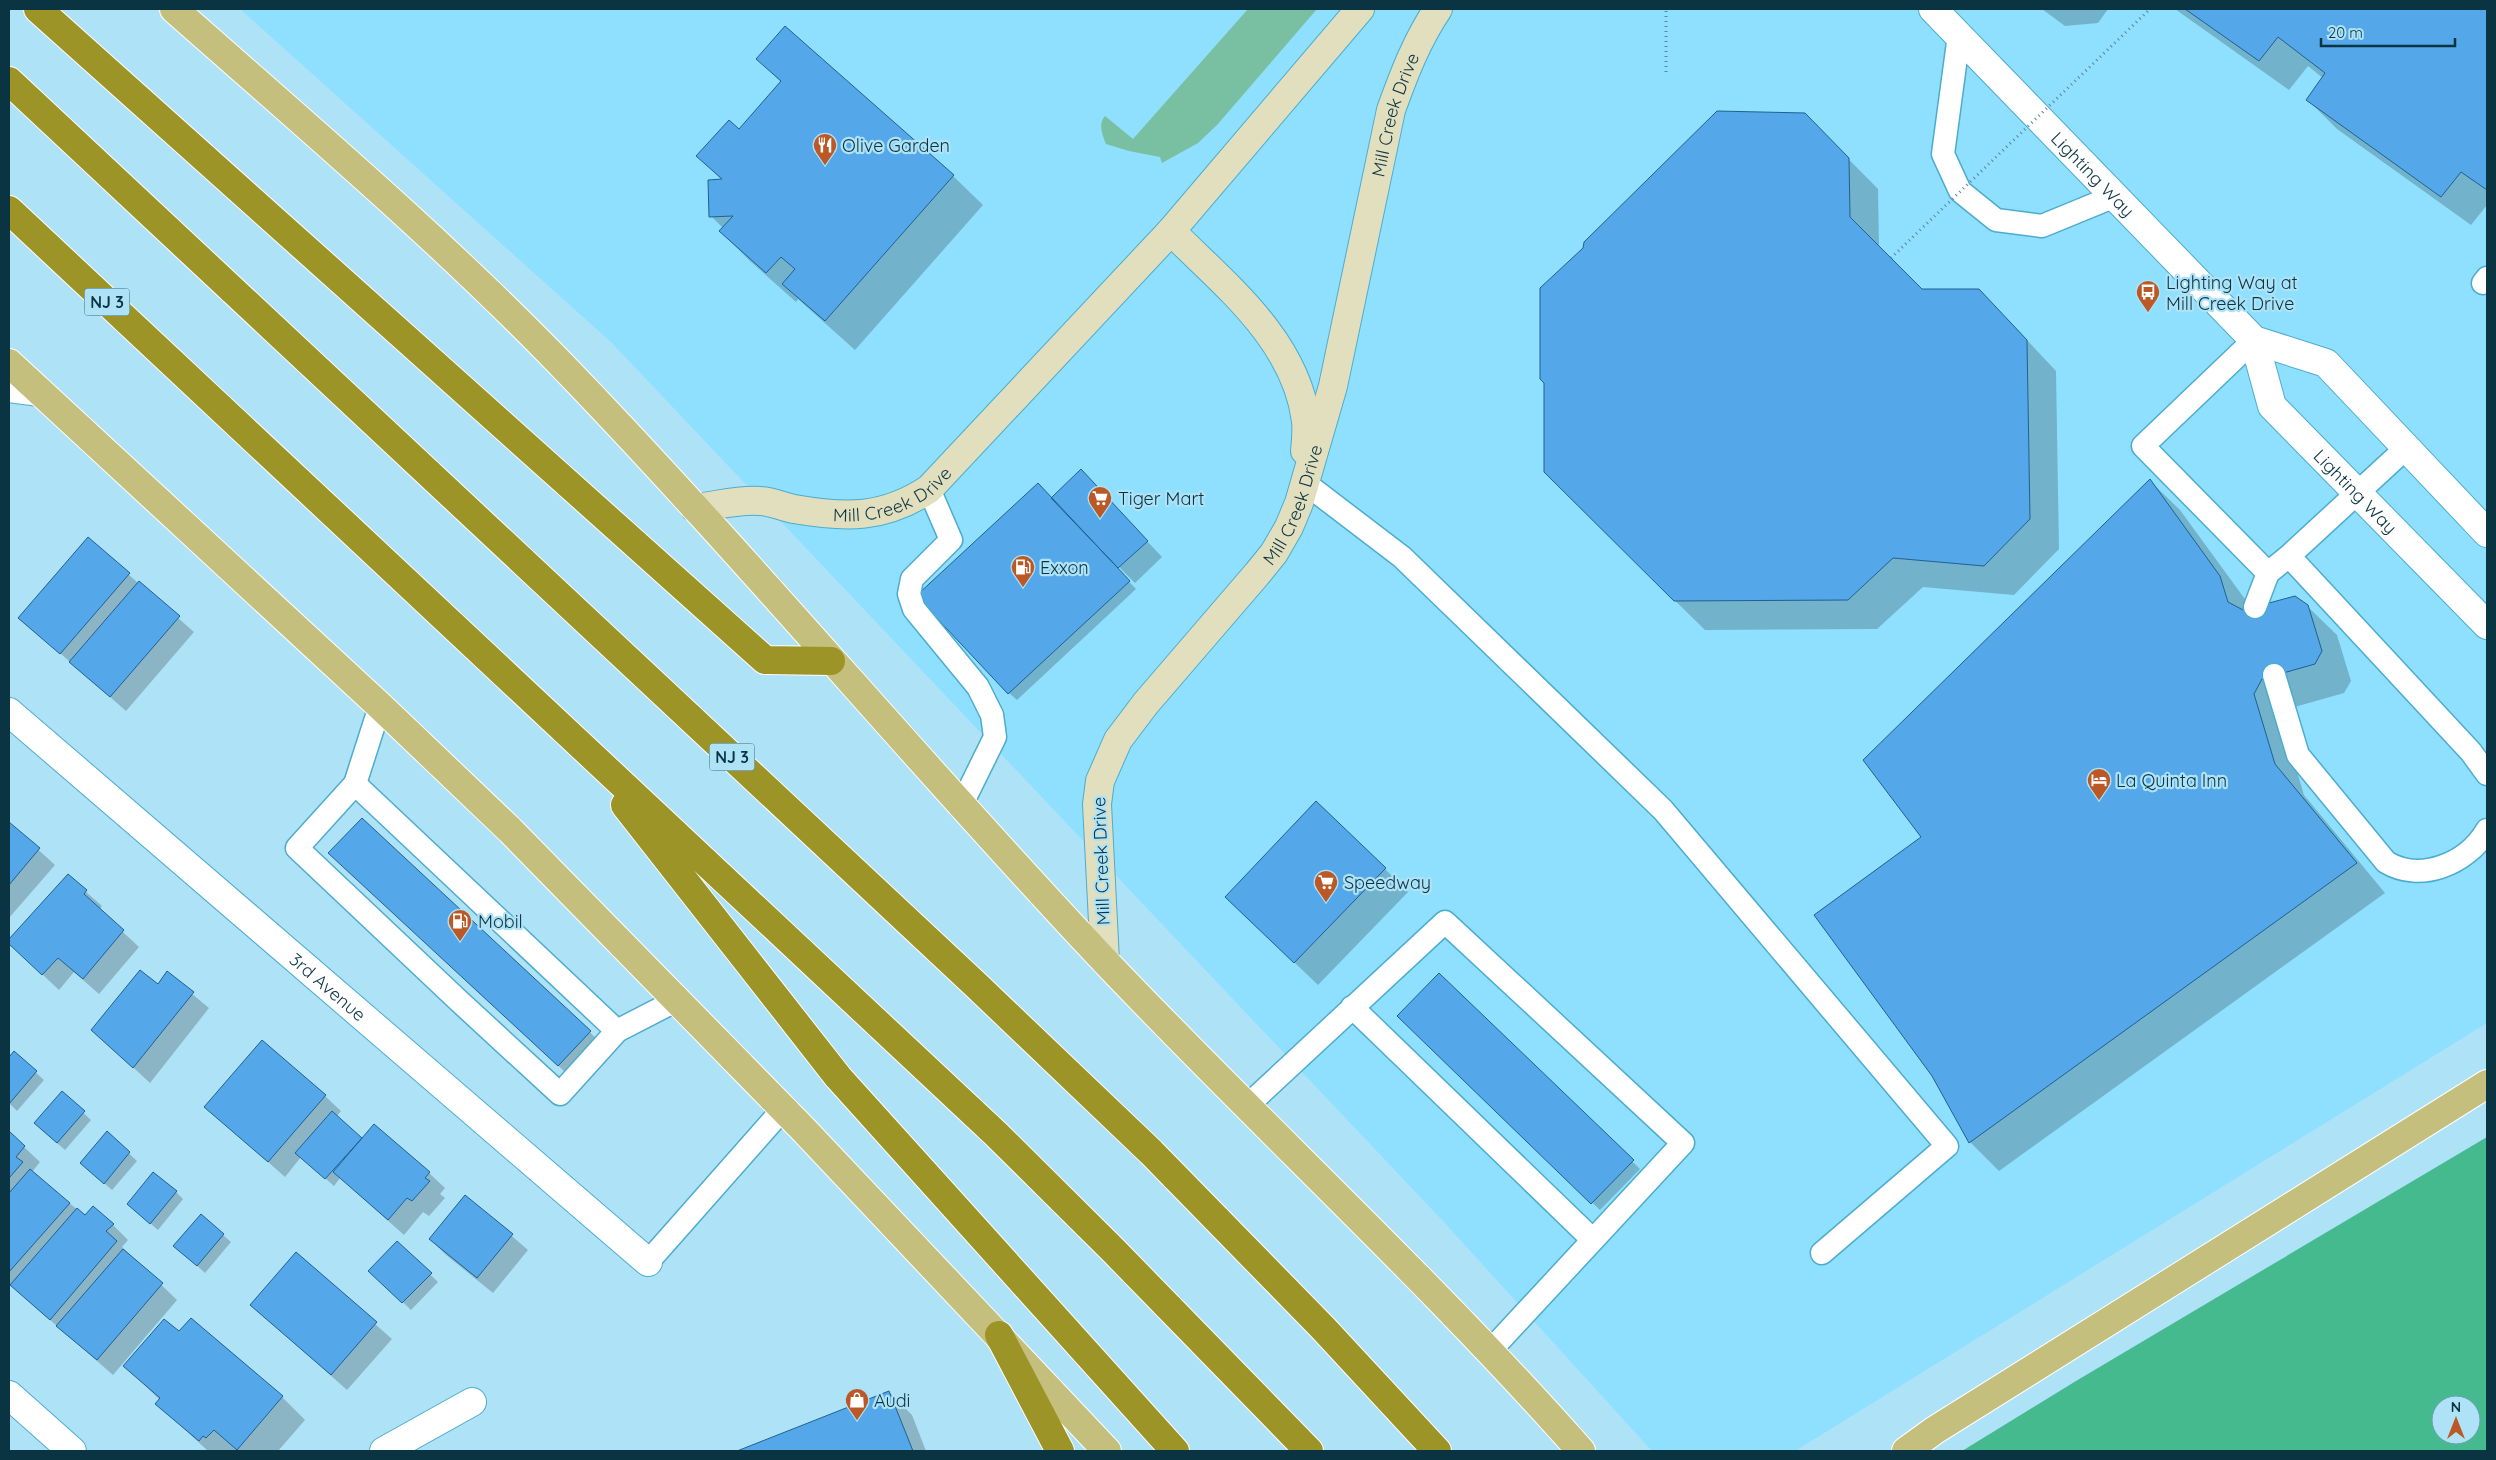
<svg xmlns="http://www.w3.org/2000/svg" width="2496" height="1460" font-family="Quicksand,sans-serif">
  <rect width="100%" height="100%" fill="#aee2f7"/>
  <path fill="#8fdffe" d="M240,9h2247v1014l-692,428h-143l-209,-230 -831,-878z"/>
  <path fill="#78c0a1" d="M1248,9h69l-100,116 -19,18 -36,20 -2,-6 -31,-6 -23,-7c-4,-10 -8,-20 -1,-28l28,23z"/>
  <path fill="#44ba8e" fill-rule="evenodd" d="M2487,1137v314h-525l114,-70zM2441,1405h30v30h-30z"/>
  <path fill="#0003" d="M2042,9h66l-10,14 -33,3z
    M2175,9h312v196l-16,20 -134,-96 -29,-29 15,-22 -15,-12 -19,24z
    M758,59l195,117 30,29 -128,145 -57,-51 -2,3 -46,-41 -30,-30 3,-3 -12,-12 12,-35 -25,-25 41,-25 42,-49z
    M1805,115l73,74 1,59 43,43 87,30 47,50 3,178 -45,46 -91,-8 -46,42 -172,1 -130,-128z
    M2150,481l30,29 70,96h57l30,29 14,46 -7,12 -53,15 -8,17 21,70 81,98 -386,278 -29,-29 -47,-305z
    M1096,487l66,70 -27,26 -23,-23 -2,2 26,27 -119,111 -8,-7 43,-194z
    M88,539l106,93 -68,79 -106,-93z
    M362,820l236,220 -32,33 -229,-213z
    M9,823l46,42 -46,53z
    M1385,869l23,23 -90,93 -69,-66z
    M68,876l34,30 -3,4 40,37 -40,47 -25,-22 -15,18 -50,-47z
    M167,973l42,35 -59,75 -57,-53 65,-45z
    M1439,975l201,194 -40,41 -201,-194z
    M14,1053l30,27 -27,31 -8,-8v-44z
    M62,1093l29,27 -26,30 -22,-19z
    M325,1096l16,15 -5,6 26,23 67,33 16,15 -5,6 5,4 -16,18 -6,-4 -19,23 -64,-57 -6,8 -33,-29 -16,20 -79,-70z
    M9,1133l31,29 -8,10 53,44 28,9 15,15 -6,7 55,53 -64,75 -104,-91z
    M107,1133l30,28 -25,29 -23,-20z
    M176,1192l7,7 -25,31 -22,-19z
    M465,1196l63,54 -35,43 -47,-38 -16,-16z
    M201,1216l30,26 -26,31 -22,-20z
    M397,1242l41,40 -27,28 -41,-39z
    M296,1254l96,85 -45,51 -95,-85z
    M179,1333l103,64 23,23 -27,31h-70l-51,-47 3,-4 -35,-34z
    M889,1392l23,23 14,36h-186z"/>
  <path fill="#54a7e8" stroke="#1f6191" d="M2185,9h302v181l-26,-18 -20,25 -135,-97 19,-27 -47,-36 -19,24z
    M785,26l169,149 -129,146 -43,-37 13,-15 -14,-12 -15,16 -47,-42 14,-15 -24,1 -1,-37 14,-1 -26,-23 33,-36 10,9 42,-48 -25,-22z
    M1717,111l88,2 44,45 1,59 72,72h57l48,51 3,179 -46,47 -91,-8 -45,42 -174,1 -130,-129v-89l-4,-4v-91l43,-40 1,-6z
    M1081,469l67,72 -30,27 -67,-70z
    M2150,479l70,97 8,26 15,8 52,-14 13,9 14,46 -7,13 -53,15 -8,15 21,70 82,99 -388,280 -37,-67 -118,-161 107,-78 -58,-77z
    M1038,483l92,98 -122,113 -92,-98z
    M88,537l42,36 -70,81 -42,-36z
    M139,581l41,35 -70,81 -41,-35z
    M1316,801l70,67 -92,95 -69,-66z
    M362,818l229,213 -33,35 -230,-213z
    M9,822l31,26 -31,37z
    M68,874l19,16 -3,4 40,36 -41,49 -25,-21 -16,17 -33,-31v-5z
    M140,970l18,14 9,-13 27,21 -61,76 -42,-38z
    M1439,973l195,187 -43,44 -194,-188z
    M262,1040l64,55 -58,67 -64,-55z
    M14,1051l23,20 -28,33v-47z
    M62,1091l23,20 -28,32 -23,-20z
    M332,1111l30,27 -37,41 -30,-26z
    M374,1124l56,48 -5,6 5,3 -18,20 -5,-3 -19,22 -55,-48z
    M9,1131l16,15 -9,11 7,5 -14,16z
    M107,1131l23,21 -26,32 -24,-21z
    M30,1169l40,34 -61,69v-79z
    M153,1172l24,19 -27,33 -23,-20z
    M465,1195l48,39 -36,44 -48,-39z
    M93,1206l21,18 -8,7 11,10 -67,79 -40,-35 67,-77 8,7z
    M201,1214l23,20 -27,32 -24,-20z
    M397,1241l35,32 -30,30 -34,-32z
    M123,1249l40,34 -66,77 -41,-34z
    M296,1252l81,70 -46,53 -81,-70z
    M191,1318l92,78 -46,54 -23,-20 -8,8 -3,-2 -4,5 -44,-37 5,-6 -37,-32 41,-47 15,12z
    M889,1391l24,60h-176z"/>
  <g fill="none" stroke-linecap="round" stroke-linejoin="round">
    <g stroke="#4dacce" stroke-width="25">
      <path id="lane" d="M1959,35l-16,119 17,37 36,29 46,6 73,-30
        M2483,283l4,-5
        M2254,340l-111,106 125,127 21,-17 116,-107
        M1305,483l97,74 261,253 284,336 -125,107
        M929,489l22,51 -39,39 -3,15 5,15 64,78 14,28 3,22 -34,69
        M2289,556l182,196 16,22
        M2255,607l13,-34
        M2274,675l24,80 88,107c34,21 81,2 101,-32
        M380,706l-25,78 -58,64 162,153 101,93 57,-63 60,-31
        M355,784l262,247
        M1352,1007l241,233
        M1248,1105l197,-183 238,221 -193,208
        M648,1262l135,-153"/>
    </g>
    <g stroke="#4dacce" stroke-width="30">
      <g id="street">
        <path id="s1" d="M1933,9l321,331 72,23 161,170"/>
        <path id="s2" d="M2254,340l18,66 215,219"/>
        <path d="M9,388l31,4"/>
        <path id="s3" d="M9,712l639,550"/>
        <path d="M9,1395l63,56"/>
        <path d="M384,1451l88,-49"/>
      </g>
    </g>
    <g stroke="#4dacce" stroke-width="30">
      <g id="secondary">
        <path d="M1171,231c53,53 125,109 135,190 1,9 0,20 -1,30"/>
        <path id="s4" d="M695,508c21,-2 44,-9 65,-7 11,0 23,6 34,8 52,9 90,10 135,-20l242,-258 189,-222"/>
        <path id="s5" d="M1105,961l-8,-157 3,-23 18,-41 28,-37 111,-129 17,-21 15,-26 10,-24 34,-117 58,-276c13,-36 26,-70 47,-101"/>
      </g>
    </g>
    <g stroke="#fff" stroke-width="30">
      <path id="primary" d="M174,9c129,114 261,226 381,349 188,194 361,403 546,599 158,167 328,322 480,494
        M9,363l371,343 130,124 292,298 305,323
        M1906,1451l29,-21 552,-346"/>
    </g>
    <g stroke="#fff" stroke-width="30">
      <path id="highway" d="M38,9l727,651 66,1
        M9,81l967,904 175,167 172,176 114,123
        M9,210l987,924 117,116 196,201
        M625,805l213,272 337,374
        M999,1335l61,116"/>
    </g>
    <path stroke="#578597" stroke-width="3" stroke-dasharray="1 4" stroke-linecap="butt" d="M1666,72v-63"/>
    <use href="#lane" stroke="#fff" stroke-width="22"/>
    <use href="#street" stroke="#fff" stroke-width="28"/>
    <use href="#secondary" stroke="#e2dfbe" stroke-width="28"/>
    <use href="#primary" stroke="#c4bf7d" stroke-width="28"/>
    <use href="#highway" stroke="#9d9427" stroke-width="28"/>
    <path stroke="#578597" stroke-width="3" stroke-dasharray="1 4" stroke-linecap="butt" d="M1891,258l259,-249"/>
  </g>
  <defs>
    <g id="restaurant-pin" transform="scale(1.25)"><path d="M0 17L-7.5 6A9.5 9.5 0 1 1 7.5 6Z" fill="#bc5825" stroke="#aee2f7"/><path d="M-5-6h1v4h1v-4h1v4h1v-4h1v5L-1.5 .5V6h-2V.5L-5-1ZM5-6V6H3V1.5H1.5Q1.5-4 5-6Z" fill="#fff"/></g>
    <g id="bus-pin" transform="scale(1.25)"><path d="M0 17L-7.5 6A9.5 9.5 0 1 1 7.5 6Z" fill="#bc5825" stroke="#aee2f7"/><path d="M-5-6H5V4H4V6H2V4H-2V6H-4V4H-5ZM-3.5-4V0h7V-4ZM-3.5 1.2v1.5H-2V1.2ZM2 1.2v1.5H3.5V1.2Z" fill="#fff"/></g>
    <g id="supermarket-pin" transform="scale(1.25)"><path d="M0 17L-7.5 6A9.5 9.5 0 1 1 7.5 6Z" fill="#bc5825" stroke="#aee2f7"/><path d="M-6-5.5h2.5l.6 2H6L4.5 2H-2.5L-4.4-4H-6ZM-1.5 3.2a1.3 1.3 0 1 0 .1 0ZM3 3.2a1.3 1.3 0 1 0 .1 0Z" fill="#fff"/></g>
    <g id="fuel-pin" transform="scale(1.25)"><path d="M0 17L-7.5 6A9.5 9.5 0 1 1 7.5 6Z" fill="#bc5825" stroke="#aee2f7"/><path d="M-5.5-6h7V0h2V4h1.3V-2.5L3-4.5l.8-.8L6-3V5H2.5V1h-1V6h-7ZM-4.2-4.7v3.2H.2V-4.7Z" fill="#fff"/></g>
    <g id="hotel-pin" transform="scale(1.25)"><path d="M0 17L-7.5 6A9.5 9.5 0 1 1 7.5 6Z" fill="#bc5825" stroke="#aee2f7"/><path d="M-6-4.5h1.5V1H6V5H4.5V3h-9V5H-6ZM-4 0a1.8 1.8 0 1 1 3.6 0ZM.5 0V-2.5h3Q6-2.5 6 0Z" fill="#fff"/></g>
    <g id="shop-pin" transform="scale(1.25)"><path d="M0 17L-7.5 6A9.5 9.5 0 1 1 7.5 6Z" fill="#bc5825" stroke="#aee2f7"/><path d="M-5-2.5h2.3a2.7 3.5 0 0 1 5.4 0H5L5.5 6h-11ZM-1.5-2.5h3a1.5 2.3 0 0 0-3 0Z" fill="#fff"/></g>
  </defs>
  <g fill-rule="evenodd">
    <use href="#restaurant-pin" x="825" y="145"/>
    <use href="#bus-pin" x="2148" y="292"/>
    <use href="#supermarket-pin" x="1100" y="498"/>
    <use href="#fuel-pin" x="1023" y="567"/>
    <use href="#hotel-pin" x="2099" y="780"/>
    <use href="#supermarket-pin" x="1326" y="882"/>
    <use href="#fuel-pin" x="460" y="921"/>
    <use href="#shop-pin" x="857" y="1400"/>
  </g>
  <g text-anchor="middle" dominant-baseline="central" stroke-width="4.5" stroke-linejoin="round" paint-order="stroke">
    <g fill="#aee2f7" stroke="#3c6878" stroke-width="1">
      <rect x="84.5" y="288.5" width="45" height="27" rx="4"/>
      <rect x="709.5" y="743.5" width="45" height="27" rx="4"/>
    </g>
    <g font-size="16" font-weight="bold" fill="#0b3442">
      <text x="107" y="302">NJ 3</text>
      <text x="732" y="757">NJ 3</text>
    </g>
    <g font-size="18" fill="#0b3442" stroke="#aee2f7">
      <text stroke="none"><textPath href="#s5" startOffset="925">Mill Creek Drive</textPath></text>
      <text stroke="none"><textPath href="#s1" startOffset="230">Lighting Way</textPath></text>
      <text stroke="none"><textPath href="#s4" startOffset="204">Mill Creek Drive</textPath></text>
      <text stroke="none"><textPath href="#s2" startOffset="188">Lighting Way</textPath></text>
      <text stroke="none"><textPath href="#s5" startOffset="521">Mill Creek Drive</textPath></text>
      <text transform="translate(1101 861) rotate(-92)">Mill Creek Drive</text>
      <text stroke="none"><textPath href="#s3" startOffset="421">3rd Avenue</textPath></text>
    </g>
    <g font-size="18" fill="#0b3442" stroke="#aee2f7" text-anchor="start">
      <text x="842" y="145">Olive Garden</text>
      <text x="2166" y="282">Lighting Way at<tspan x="2166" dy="21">Mill Creek Drive</tspan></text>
      <text x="1118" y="498">Tiger Mart</text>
      <text x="1040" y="567">Exxon</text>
      <text x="2116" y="780">La Quinta Inn</text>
      <text x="1344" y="882">Speedway</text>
      <text x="478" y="921">Mobil</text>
      <text x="874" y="1400">Audi</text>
    </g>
  </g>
  <rect width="2496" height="1460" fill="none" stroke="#0b3442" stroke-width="20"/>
  <g transform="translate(2456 1420)"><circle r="24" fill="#aee2f7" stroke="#6d9caf"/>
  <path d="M0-4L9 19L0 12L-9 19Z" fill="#bc5825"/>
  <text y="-8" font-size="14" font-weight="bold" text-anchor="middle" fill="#0b3442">N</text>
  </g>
  <path d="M2321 38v8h134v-8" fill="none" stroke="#0b3442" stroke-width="2.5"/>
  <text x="2328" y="38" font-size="15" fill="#0b3442" stroke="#aee2f7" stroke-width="4" paint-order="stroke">20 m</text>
</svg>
